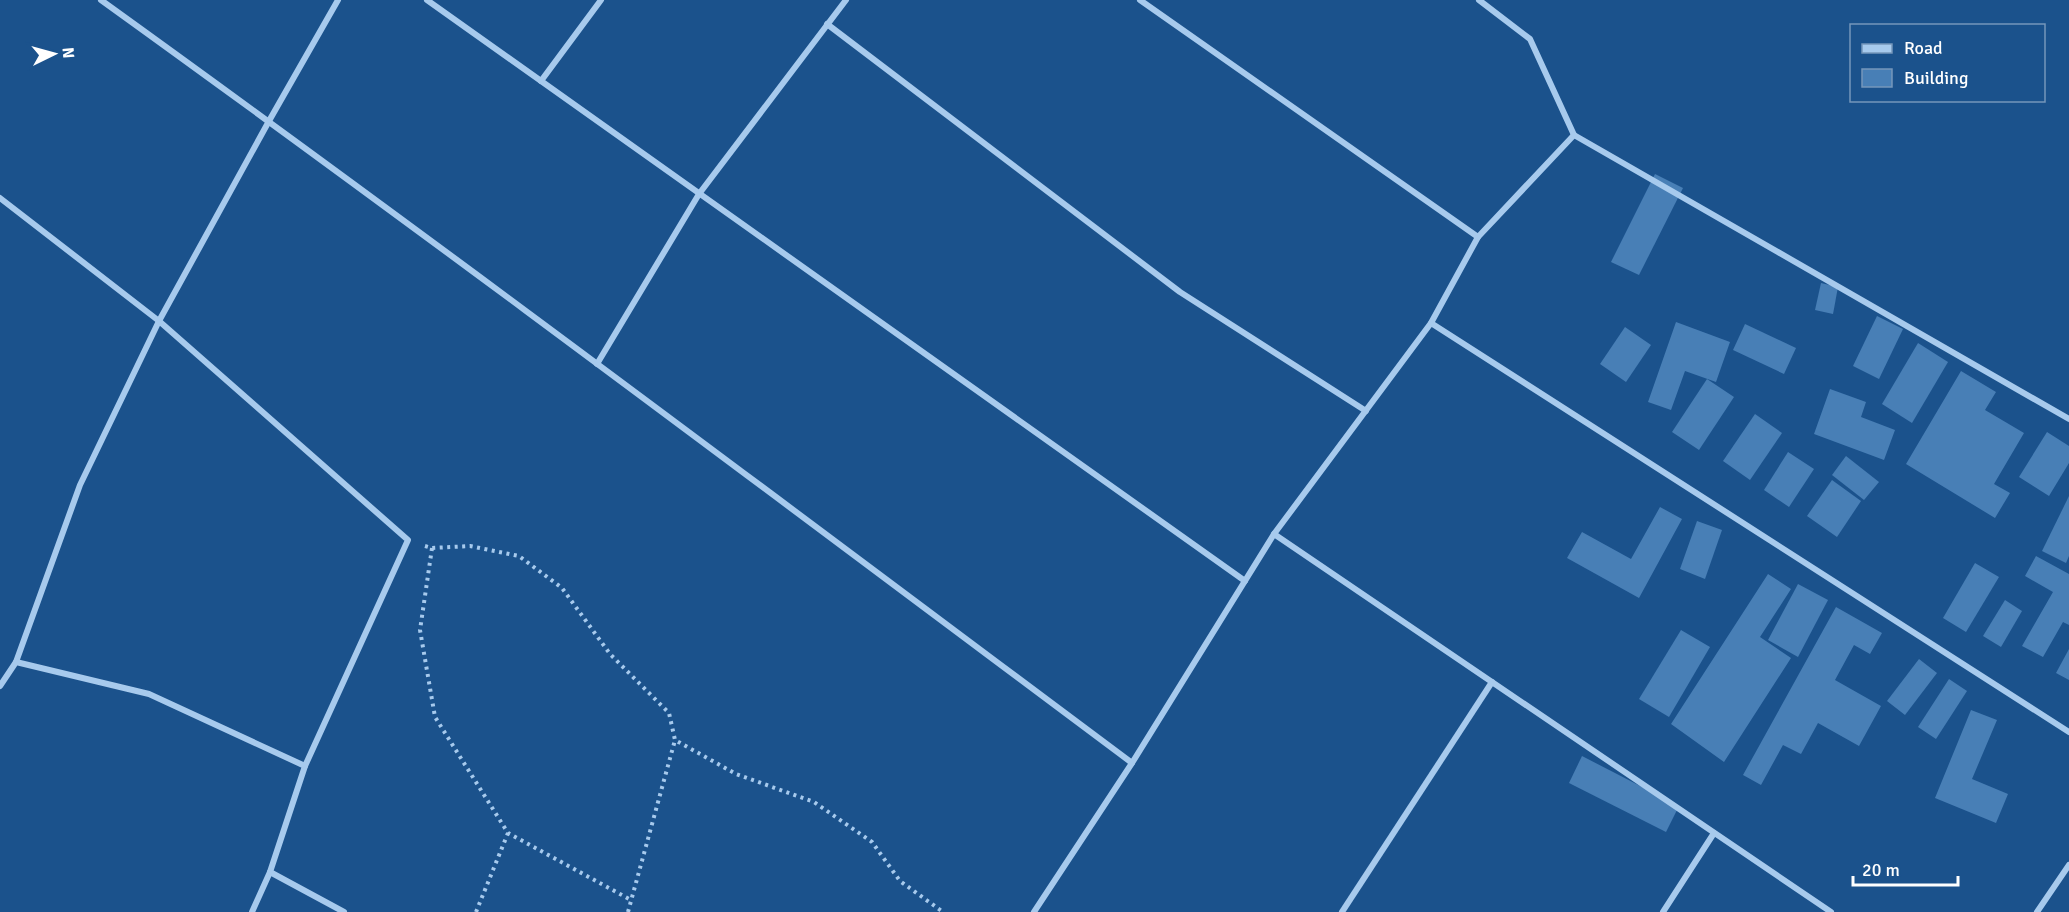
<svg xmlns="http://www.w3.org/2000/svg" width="2069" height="912" viewBox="0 0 2069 912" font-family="Signika,sans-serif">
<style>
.building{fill:#487fb6}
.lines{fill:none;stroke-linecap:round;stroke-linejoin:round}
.path{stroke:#a7caed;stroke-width:4;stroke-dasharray:3 4.5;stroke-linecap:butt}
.street{stroke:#a7caed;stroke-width:6}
</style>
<rect width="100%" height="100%" fill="#1b528c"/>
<g class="building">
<polygon points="1655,174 1683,188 1639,275 1611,262"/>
<polygon points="1821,283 1838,287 1833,314 1815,310"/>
<polygon points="1877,316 1903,329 1879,379 1853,366"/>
<polygon points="1676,322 1730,342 1716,382 1685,371 1671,410 1648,402"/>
<polygon points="1745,324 1796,348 1784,374 1733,350"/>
<polygon points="1625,327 1651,345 1626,382 1600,364"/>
<polygon points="1918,343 1948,362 1912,423 1882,404"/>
<polygon points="1961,371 1996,392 1985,410 2024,433 1994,484 2010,493 1995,518 1906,464"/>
<polygon points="1707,379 1734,397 1699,450 1672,432"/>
<polygon points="1830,389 1866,402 1861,417 1895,430 1884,460 1814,434"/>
<polygon points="1755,414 1782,433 1750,480 1723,461"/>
<polygon points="2047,432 2069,446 2069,463 2049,496 2019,477"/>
<polygon points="1788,452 1814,469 1789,507 1764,490"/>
<polygon points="1846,456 1879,482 1864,500 1832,475"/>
<polygon points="1832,480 1861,501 1837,537 1807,516"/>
<polygon points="2069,496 2069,556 2066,563 2042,551"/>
<polygon points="1660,507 1682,519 1639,598 1567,558 1582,532 1631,559"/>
<polygon points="1697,521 1722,530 1705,579 1680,569"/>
<polygon points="2036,556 2069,574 2069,625 2063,622 2043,657 2022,646 2053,592 2025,576"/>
<polygon points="1975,563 1999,577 1966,632 1943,618"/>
<polygon points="1768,574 1791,589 1760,637 1791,658 1724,762 1671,724"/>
<polygon points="1798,584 1828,600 1798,657 1768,640"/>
<polygon points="2005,600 2022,611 2001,647 1983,636"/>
<polygon points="1836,607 1882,633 1870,654 1854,645 1835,680 1881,706 1859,746 1818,723 1801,754 1783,745 1761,785 1743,775"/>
<polygon points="1681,630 1710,647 1669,717 1639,699"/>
<polygon points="2069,649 2069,680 2056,673"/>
<polygon points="1919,659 1937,673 1905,715 1887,701"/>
<polygon points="1949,679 1967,691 1936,739 1918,727"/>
<polygon points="1971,710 1997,720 1972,779 2008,794 1996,823 1935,798"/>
<polygon points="1582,756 1679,806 1666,832 1569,783"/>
</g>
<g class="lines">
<g class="path">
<polyline points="425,546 432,548 470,546 519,556 562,588 610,654 669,713 675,740 736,774 814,802 872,842 900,881 943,912"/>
<polyline points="432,548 420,630 435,717 508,833 631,900"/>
<polyline points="476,912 508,833"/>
<polyline points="628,912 675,740"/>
</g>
<g class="street">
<path d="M101 0C448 250 789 507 1132 763"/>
<polyline points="427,0 1245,581"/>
<polyline points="1140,0 1478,237"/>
<polyline points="1479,0 1530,39 1574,135 2069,419"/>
<polyline points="827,24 1180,292 1366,411"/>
<polyline points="541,81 601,0"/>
<polyline points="0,198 159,321 408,540 305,766"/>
<polyline points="1431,323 2069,732"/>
<polyline points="597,364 699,194 846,0"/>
<polyline points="1274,534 1831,912"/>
<polyline points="16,662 80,485 159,321 269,121 338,0"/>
<polyline points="0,686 16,662 149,694 305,766 270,872 344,912"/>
<polyline points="252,912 270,872"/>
<polyline points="1034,912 1132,763 1274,534 1431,323 1478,237 1574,135"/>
<polyline points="1342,912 1492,682"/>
<polyline points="1663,912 1714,833"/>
<polyline points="2037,912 2069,865"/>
</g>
</g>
<rect x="1850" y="24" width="195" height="78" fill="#1b528c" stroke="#7697ba" stroke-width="1.5"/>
<rect x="1862" y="44" width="30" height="9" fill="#a7caed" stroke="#7697ba" stroke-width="1.5"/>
<text x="1904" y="54" font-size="18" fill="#ffffff">Road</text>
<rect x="1862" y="69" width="30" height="18" fill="#487fb6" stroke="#7697ba" stroke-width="1.5"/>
<text x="1904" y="84" font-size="18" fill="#ffffff">Building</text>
<g transform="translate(54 54) rotate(85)" stroke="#1b528c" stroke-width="4.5" paint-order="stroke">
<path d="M0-4.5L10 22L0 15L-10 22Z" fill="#ffffff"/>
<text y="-9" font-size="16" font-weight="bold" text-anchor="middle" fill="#ffffff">N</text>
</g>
<path d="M1853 876v9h105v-9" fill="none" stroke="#ffffff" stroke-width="3"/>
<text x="1862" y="876" font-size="18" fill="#ffffff" stroke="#1b528c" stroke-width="4.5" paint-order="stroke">20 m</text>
</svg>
